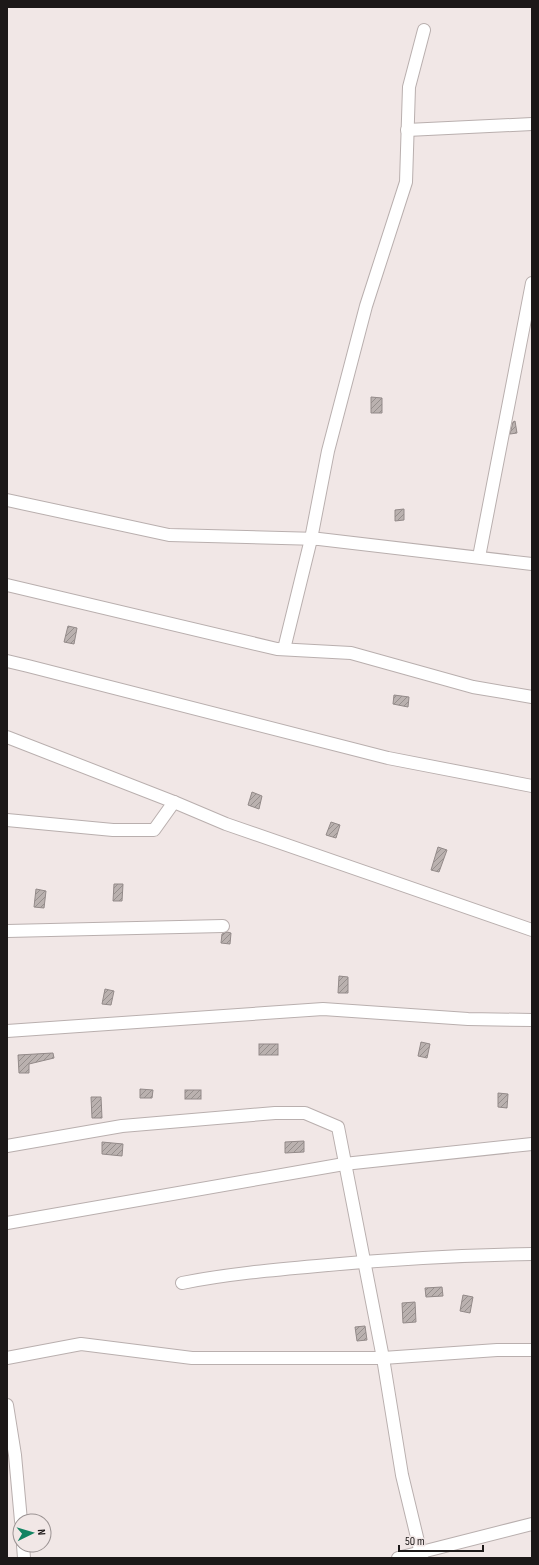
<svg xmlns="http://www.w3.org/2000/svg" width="539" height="1565" viewBox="0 0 539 1565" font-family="'Sofia Sans Condensed',sans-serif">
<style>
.building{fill:url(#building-hatch);stroke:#938a89}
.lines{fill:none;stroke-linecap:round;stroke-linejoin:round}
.minor-casing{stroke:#b9afae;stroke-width:14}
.minor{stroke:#fff;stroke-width:12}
</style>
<defs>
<pattern id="building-hatch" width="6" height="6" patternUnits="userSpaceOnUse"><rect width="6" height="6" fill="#bab1af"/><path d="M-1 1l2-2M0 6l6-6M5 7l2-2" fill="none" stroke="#968f8d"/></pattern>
</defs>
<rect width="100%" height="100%" fill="#f1e7e6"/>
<g class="building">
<polygon points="371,397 382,398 382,413 371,413"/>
<polygon points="515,421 517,433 510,434 513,422"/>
<polygon points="404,509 404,520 395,521 395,510"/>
<polygon points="68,626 77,628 74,644 64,642"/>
<polygon points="394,695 409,697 408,707 393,704"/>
<polygon points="252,792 262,796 259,809 248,805"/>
<polygon points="331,822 340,825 336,838 326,835"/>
<polygon points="438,847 447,850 439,872 431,870"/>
<polygon points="114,884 123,884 122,901 113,901"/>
<polygon points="36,889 46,891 44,908 34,907"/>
<polygon points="227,932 231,933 230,944 221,943 222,934"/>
<polygon points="339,976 348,977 348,993 338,993"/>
<polygon points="105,989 114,991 111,1005 102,1004"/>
<polygon points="421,1042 430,1044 427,1058 418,1056"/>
<rect x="259" y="1044" width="19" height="11"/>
<polygon points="53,1053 54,1058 29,1064 29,1073 19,1073 18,1055"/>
<polygon points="140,1089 153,1090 152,1098 140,1098"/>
<rect x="185" y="1090" width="16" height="9"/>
<polygon points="498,1093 508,1094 507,1108 498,1107"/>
<polygon points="91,1097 101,1097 102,1118 92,1118"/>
<polygon points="304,1141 304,1152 285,1153 285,1142"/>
<polygon points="102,1142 123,1144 122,1156 102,1154"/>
<polygon points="442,1287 443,1296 426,1297 425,1288"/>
<polygon points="463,1295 473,1297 470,1313 460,1311"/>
<polygon points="415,1302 416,1322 403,1323 402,1303"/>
<polygon points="365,1326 367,1340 357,1341 355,1327"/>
</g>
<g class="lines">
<g class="minor-casing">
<g id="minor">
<polyline points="407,130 532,124"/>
<polyline points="7,500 169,535 319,539 532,564"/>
<polyline points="479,557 532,283"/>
<polyline points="7,585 277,649 351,653 473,687 532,697"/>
<polyline points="284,649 311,539 328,451 366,306 406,182 409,87 424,30"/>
<polyline points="7,661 28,666 388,758 532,786"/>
<polyline points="7,737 174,802 226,824 532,930"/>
<polyline points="7,820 113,830 154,830 174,802"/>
<polyline points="7,931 223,926"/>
<polyline points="7,1031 323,1009 468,1019 532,1020"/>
<polyline points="7,1146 122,1126 275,1113 305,1113 338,1127 383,1358 402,1475 422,1558"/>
<polyline points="7,1223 344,1164 532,1144"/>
<path d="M182 1283C227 1274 272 1270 317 1266 389 1259 460 1255 532 1254"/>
<polyline points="7,1358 81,1344 192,1358 383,1358 497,1350 532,1350"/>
<polyline points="7,1405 15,1455 21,1521"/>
<polyline points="23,1545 24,1558"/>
<polyline points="398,1558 532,1524"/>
</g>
</g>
<use href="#minor" class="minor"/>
</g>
<rect width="539" height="1565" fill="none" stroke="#1c1818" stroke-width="16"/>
<g transform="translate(32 1533) rotate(85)"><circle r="19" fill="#f1e7e6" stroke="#9c9494"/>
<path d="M0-3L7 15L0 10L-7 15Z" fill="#138463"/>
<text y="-6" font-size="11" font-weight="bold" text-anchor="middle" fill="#1c1818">N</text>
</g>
<path d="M399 1545v6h84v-6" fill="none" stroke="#1c1818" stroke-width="2"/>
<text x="405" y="1545" font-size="12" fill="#1c1818" stroke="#f1e7e6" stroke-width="3" paint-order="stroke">50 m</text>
</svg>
